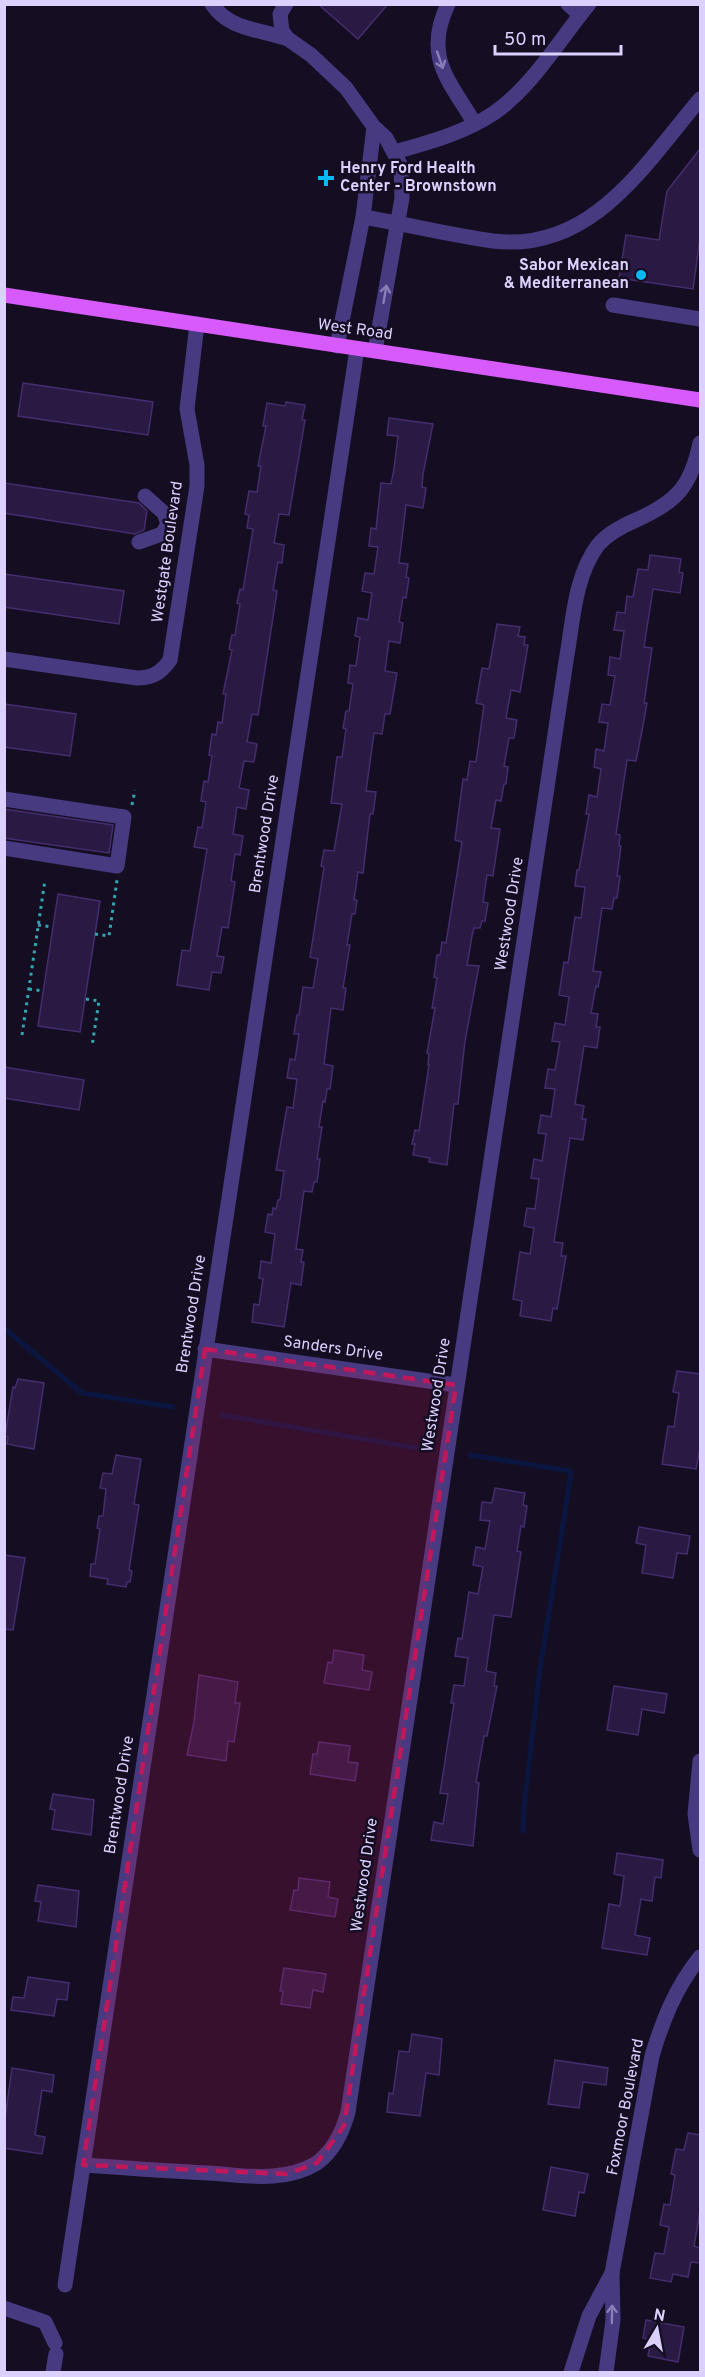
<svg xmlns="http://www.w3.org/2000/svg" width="705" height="2377" viewBox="0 0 705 2377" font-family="Overpass,sans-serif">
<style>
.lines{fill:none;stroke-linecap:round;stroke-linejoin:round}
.stream{stroke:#0a163f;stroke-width:5}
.building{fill:#291a43;stroke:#442d6e;stroke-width:1.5}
.path{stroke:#31a6b1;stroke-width:3;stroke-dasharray:3 4.5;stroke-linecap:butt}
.minor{stroke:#473a80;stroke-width:15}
.major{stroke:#d75afc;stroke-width:15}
.oneway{stroke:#8a7eb9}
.marked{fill:#c2185b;fill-opacity:0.2;stroke:#c2185b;stroke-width:4.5;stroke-dasharray:12 8;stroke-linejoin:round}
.poi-dot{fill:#05b9f5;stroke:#150e22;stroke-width:2}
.labels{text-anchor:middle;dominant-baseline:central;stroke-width:5;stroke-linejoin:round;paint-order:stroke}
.poi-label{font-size:16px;font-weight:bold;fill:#dcd0fe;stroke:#150e22;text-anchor:start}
.street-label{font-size:16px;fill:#dcd0fe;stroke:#150e22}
</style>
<rect width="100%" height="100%" fill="#150e22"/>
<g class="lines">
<g class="stream">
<polyline points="4,1328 82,1393 173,1407"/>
<polyline points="222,1415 423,1449"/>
<polyline points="470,1455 570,1471 571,1474 540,1669 524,1807 523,1831"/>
</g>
</g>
<g class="building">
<polygon points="318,4 388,4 358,39"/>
<polygon points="700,149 700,238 693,289 619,278 626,235 659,240 667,191"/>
<polygon points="23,383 153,402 148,435 18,416"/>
<polygon points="286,402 305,405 302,420 305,420 289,515 279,514 274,543 284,545 282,563 278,562 273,590 277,591 258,715 252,714 247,742 257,744 254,762 244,761 239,788 249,790 246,809 237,807 233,834 243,836 240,855 235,854 231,881 235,882 228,928 222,927 217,956 224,957 221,973 212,972 209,990 177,985 182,950 190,951 207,849 194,847 198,827 202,828 206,802 201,801 204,781 208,782 212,756 209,755 212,734 216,735 218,722 222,723 226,694 223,694 232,650 229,649 232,635 235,635 240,604 237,603 240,589 243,590 253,529 247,528 249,515 245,514 249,491 257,492 261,466 258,466 266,426 263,426 267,403 285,406"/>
<polygon points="389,418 433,424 423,474 422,487 426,488 423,508 406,505 399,563 408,564 406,577 409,578 406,598 403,597 399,622 403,623 400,643 389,641 385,671 397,673 390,714 385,714 382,734 374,733 366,791 376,792 373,814 370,814 363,873 358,872 354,900 357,900 355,914 352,914 347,945 350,945 343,988 346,988 343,1010 331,1008 324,1064 333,1066 330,1089 327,1089 325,1102 323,1101 319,1127 322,1127 317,1159 320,1159 317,1182 314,1182 312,1192 304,1191 296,1249 303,1250 301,1262 304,1262 301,1285 291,1283 284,1327 252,1322 254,1304 259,1305 263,1279 259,1278 261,1261 271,1263 275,1234 265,1232 268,1214 272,1215 273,1208 276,1209 278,1200 280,1200 284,1171 276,1170 279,1153 287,1107 293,1108 297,1079 287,1078 290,1059 295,1060 299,1034 294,1034 297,1015 299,1015 303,987 313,988 318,959 310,957 324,867 321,866 324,850 334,851 342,804 331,803 337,757 342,757 346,729 343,728 346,711 349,711 353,684 348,683 350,665 356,666 360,637 355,636 358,618 368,620 372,593 362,591 365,573 374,574 378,547 369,546 371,528 376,529 381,483 391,484 394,469 398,436 387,435"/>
<polygon points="4,483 139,503 147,511 144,530 135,534 4,513"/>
<polygon points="650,555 681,559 679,572 683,573 680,593 653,589 644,647 652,648 644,703 647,703 644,720 636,761 627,760 616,834 620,835 619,846 621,846 617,876 620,876 617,898 614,898 612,909 602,908 593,971 601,972 598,987 596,986 591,1013 598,1014 596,1027 600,1027 597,1048 584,1046 575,1104 584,1106 582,1119 586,1119 583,1140 570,1138 554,1242 563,1243 561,1256 566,1256 557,1309 553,1308 551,1321 520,1316 522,1301 513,1299 520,1252 530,1254 534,1228 524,1226 527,1208 535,1209 539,1179 531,1178 534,1159 542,1161 546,1134 538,1133 541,1115 551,1117 555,1089 545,1088 548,1069 555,1070 560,1042 552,1041 555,1023 565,1025 569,997 559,995 564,962 568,963 575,917 581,918 585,887 575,886 577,870 579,870 589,814 586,814 589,795 597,797 601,769 594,767 596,749 604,751 608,723 599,722 602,704 610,705 615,676 608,675 610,657 620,659 624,631 614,630 617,612 625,613 627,596 633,597 638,569 648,570"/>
<polygon points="4,574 124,591 119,624 4,607"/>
<polygon points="497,624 520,627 518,636 525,637 524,645 528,645 520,692 511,690 506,718 517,720 514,738 509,738 504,766 508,767 506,784 504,784 501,801 496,800 491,828 500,829 493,876 487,875 483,902 488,903 485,921 482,921 480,928 474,928 472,936 467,965 479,966 465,1041 458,1104 454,1104 447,1165 429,1162 430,1158 413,1155 415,1144 412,1144 415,1130 419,1131 429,1065 428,1065 429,1054 427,1053 435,1008 432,1008 437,978 434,977 437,955 440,955 442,942 446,943 462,842 455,840 463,779 467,780 470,761 476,762 484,705 476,703 482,668 489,669"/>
<polygon points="4,704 76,714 70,756 4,747"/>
<polygon points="4,809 113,825 109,853 4,838"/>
<polygon points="58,894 100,901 80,1032 38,1026"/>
<polygon points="4,1067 84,1080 79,1110 4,1098"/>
<polygon points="677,1371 700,1374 700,1449 696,1469 662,1464 668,1426 674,1427 679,1393 673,1392"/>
<polygon points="18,1379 44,1383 34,1449 7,1444 8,1437 5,1436 13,1387 15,1388"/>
<polygon points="116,1455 141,1459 134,1504 139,1505 129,1570 132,1571 130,1582 127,1582 126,1587 107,1584 108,1579 90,1576 91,1564 95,1564 100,1529 97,1528 99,1516 103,1516 106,1489 100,1488 103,1473 112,1474"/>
<polygon points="495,1488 525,1493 523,1505 527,1506 524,1527 521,1526 517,1551 521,1552 511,1617 494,1615 486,1671 496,1673 494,1686 497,1686 487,1736 484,1736 476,1782 479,1783 473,1846 431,1840 434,1822 443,1824 448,1794 440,1793 454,1703 451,1703 454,1685 464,1686 468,1658 455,1656 458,1638 462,1639 469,1592 478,1594 483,1567 473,1565 476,1547 485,1549 490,1521 480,1520 482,1502 492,1503"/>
<polygon points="639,1527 690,1536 687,1554 677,1553 673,1578 642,1573 646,1545 636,1543"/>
<polygon points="4,1555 25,1558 13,1630 4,1629"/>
<polygon points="334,1650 364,1655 362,1670 372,1672 369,1690 324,1683 328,1662 332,1663"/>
<polygon points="199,1675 238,1682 235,1703 240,1703 238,1717 234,1742 228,1741 226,1761 187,1755 194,1722"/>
<polygon points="614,1686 667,1694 664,1713 642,1709 638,1735 607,1730"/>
<polygon points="319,1742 350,1746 348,1762 358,1763 355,1781 310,1774 313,1754 317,1754"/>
<polygon points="53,1794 94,1800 91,1835 52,1829 55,1810 50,1809"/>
<polygon points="617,1853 663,1860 661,1878 655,1877 652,1901 641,1899 635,1935 650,1938 647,1955 602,1948 609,1904 620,1906 624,1876 614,1874"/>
<polygon points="299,1878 330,1882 328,1897 338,1899 335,1917 290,1910 294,1890 298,1890"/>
<polygon points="38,1885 79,1891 76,1927 38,1921 41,1902 35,1901"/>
<polygon points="284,1968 326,1974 323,1992 313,1990 310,2008 281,2004 283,1991 280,1991"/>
<polygon points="28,1977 69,1983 67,2000 57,1999 54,2016 11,2010 13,1997 24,1998"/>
<polygon points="412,2034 442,2039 439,2075 426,2073 420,2116 387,2112 389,2093 393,2094 399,2051 409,2052"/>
<polygon points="555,2060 608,2068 606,2085 583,2082 579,2108 548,2104"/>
<polygon points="12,2068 54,2075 52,2092 42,2090 35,2135 45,2137 42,2154 4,2148 4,2126"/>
<polygon points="688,2133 700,2135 700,2211 694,2246 700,2248 700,2263 691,2262 688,2277 673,2274 671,2282 650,2278 655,2253 664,2254 669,2227 660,2225 664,2204 670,2205 675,2175 671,2174 676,2149 684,2150"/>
<polygon points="551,2167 588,2174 584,2193 579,2192 575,2216 543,2210"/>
<polygon points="646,2320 684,2327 678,2362 648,2356 651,2340 643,2338"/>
</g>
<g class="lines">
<g class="path">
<polyline points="132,805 135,790"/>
<polyline points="38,925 52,927"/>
<polyline points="95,934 109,936 117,880"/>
<polyline points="29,989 43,991"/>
<polyline points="86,999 99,1001 92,1046"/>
<polyline points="22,1035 45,880"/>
</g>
<g class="minor">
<path d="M212 4C230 31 261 29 288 39"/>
<polyline points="286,4 280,14 282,31 288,39 311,55 346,88 374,127 386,138 401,166 402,198 375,351"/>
<path d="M448 4C423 57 449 80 475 124"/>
<polyline points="568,4 580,15"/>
<path d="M395 152C430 142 464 133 494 113 532 87 560 39 589 4"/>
<path d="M363 217C406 224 449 235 493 241 592 253 645 164 700 99"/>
<polyline points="613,305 700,319"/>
<polyline points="337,346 363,217 374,127"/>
<polyline points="139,542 162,534 168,524 164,513 145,496"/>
<path d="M4 659 137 678C152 678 161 673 170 660L197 486V465L187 409 197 324"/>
<polyline points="4,799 124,817 117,866 4,848"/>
<polyline points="205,1349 456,1385"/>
<polyline points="700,1761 695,1814 700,1850"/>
<path d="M83 2165C125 2168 166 2171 208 2173 229 2174 252 2178 273 2176 288 2175 304 2171 317 2163 333 2151 343 2131 348 2112L566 661C573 623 574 577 598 545 608 533 622 526 636 520 677 502 691 486 700 443"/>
<path d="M612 2273 652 2056C663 2019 676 1987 700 1957"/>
<polyline points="65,2285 357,349"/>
<polyline points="4,2308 45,2322 55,2343"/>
<polyline points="53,2372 56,2354"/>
<polyline points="571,2372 589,2316 612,2273 613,2320 606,2372"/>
</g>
<polyline class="major" points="4,295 700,400"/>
</g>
<defs><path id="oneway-shaft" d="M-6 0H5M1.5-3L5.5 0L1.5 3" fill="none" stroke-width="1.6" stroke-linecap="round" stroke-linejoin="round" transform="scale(1.5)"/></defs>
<g class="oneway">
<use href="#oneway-shaft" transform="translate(440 60) rotate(71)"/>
<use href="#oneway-shaft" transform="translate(385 294) rotate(-80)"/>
<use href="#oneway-shaft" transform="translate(612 2314) rotate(-89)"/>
</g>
<path class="marked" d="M205 1349 456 1385 344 2126 317 2163 287 2174 83 2165Z"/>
<g class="poi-dot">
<path d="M323 169h6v6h6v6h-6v6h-6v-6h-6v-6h6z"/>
<circle cx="641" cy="275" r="6"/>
</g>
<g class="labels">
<g class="poi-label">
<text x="340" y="169">Henry Ford Health<tspan x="340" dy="18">Center - Brownstown</tspan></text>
<text x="629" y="266" text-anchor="end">Sabor Mexican<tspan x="629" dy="18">&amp; Mediterranean</tspan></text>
</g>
<g class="street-label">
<text transform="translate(355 330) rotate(8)">West Road</text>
<text transform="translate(168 552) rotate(-82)">Westgate Boulevard</text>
<text transform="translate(265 834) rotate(-81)">Brentwood Drive</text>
<text transform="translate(510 914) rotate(-81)">Westwood Drive</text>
<text transform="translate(192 1314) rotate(-81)">Brentwood Drive</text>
<text transform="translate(333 1349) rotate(8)">Sanders Drive</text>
<text transform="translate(437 1395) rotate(-81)">Westwood Drive</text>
<text transform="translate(120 1795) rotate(-81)">Brentwood Drive</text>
<text transform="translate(365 1875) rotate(-82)">Westwood Drive</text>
<text transform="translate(626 2107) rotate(-79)">Foxmoor Boulevard</text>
</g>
</g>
<rect width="705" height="2377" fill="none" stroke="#dcd0fe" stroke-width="12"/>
<g transform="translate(657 2329) rotate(10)" stroke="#150e22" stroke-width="4.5" paint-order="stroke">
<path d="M0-4.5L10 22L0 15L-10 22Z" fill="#dcd0fe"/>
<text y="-9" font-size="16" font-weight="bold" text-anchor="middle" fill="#dcd0fe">N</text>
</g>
<path d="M495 45v9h126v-9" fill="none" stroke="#dcd0fe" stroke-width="3"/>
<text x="504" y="45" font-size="18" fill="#dcd0fe" stroke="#150e22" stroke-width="4.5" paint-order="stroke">50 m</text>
</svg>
